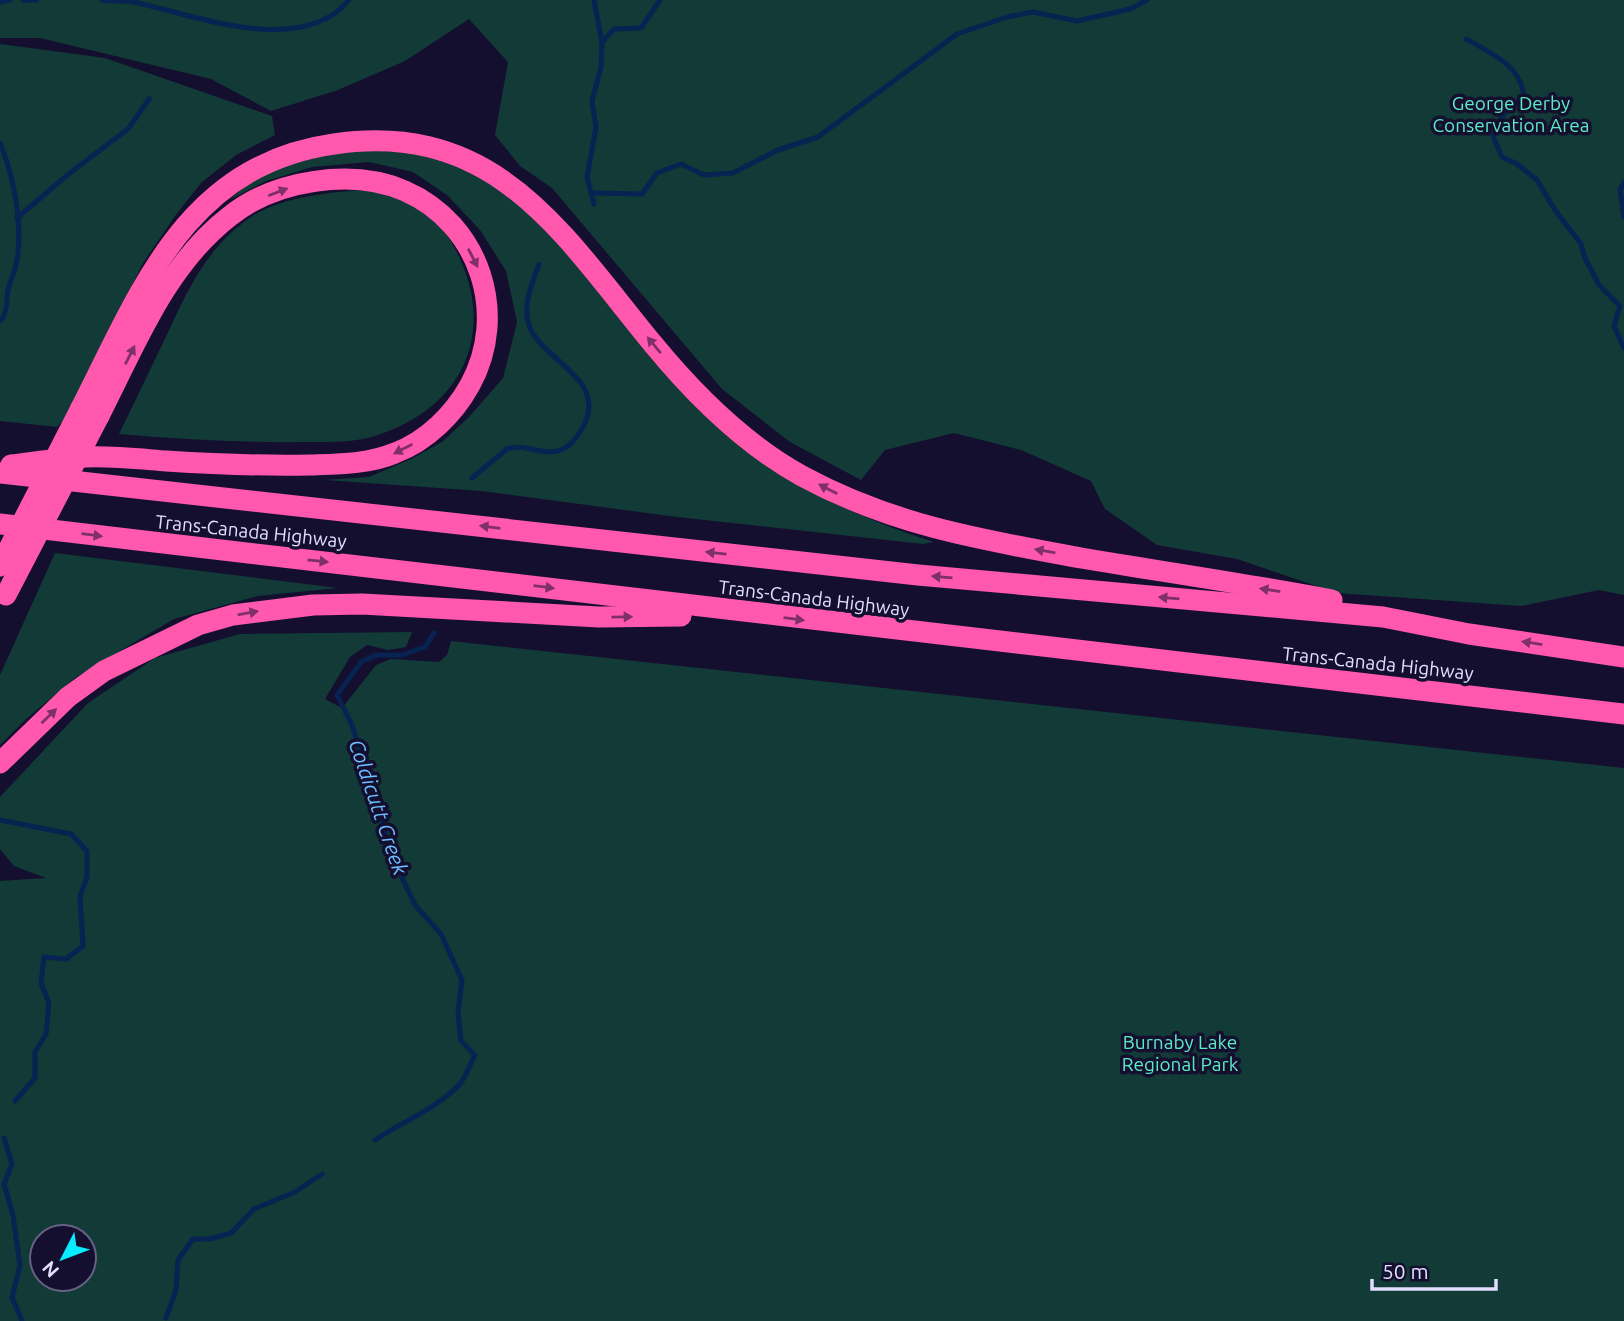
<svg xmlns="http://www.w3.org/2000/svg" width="1624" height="1321" viewBox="0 0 1624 1321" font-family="Ubuntu,sans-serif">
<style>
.green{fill:#123a37;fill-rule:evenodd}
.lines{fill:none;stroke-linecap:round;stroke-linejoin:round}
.stream{stroke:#062352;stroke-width:5}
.highway{stroke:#ff58ac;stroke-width:21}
.highway-bridge{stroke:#ff58ac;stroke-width:21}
.oneway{fill:#7e3067}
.labels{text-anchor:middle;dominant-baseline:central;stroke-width:7;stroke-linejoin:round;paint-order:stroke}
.park-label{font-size:19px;fill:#5cecc5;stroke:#140f2f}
.street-label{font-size:19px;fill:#e0ddff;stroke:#140f2f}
.water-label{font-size:21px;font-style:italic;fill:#6bbeff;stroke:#140f2f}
</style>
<rect width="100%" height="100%" fill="#140f2f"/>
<g class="green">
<polygon points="0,0 1624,0 1624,595 1599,590 1521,606 1337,593 1237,559 1157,545 1105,509 1091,481 1021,450 954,433 885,450 861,480 790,442 722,389 552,188 520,166 495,135 508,62 469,19 405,61 338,90 271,111 211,79 40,38 0,38"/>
<polygon points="0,44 105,58 272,116 275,135 236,155 201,183 175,216 143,263 69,415 57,427 0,421"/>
<path d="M389 149 437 154 515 197 794 483C840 507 885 527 934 542L923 544 677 517 482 491 325 480 369 477 411 459 442 442 469 417 503 378 517 322 506 271 480 230 447 195 413 172 369 162 312 167 266 181 229 200 265 169 333 150Z"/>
<path d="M370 190C384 194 402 197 415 204 437 217 451 238 461 261 495 340 458 409 378 435 355 443 329 442 305 442 242 443 181 439 119 434 134 404 148 373 163 343 186 294 204 249 251 217 280 197 335 191 370 190Z"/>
<polygon points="55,553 338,588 258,596 174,619 76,677 25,720 0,745 0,675"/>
<path d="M412 632 406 647 388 650 367 645 350 657 325 699 342 708 376 665 391 659 439 662 447 655 451 641 1624 768V1321H0V881L46 878 14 866 0 849V797L88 703 155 658 240 634ZM42 1237H84V1279H42Z"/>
</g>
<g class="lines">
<g class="stream">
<polyline points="23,0 36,0"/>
<path d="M102 0C113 2 124 0 134 2 194 15 302 58 349 0"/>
<polyline points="594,0 602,42"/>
<polyline points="0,2 10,0"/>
<path d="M1466 39C1490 52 1523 67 1524 98 1506 107 1500 118 1493 136L1502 157 1517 164 1537 180 1555 210 1581 244 1585 258 1599 285 1620 306 1614 326 1624 348"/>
<path d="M0 143C14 176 24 229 16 265 14 273 10 281 8 290 6 300 8 314 0 321"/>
<polyline points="1624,182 1620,190 1624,217"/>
<polyline points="593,193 642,194 657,173 681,164 704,175 733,173 778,150 818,137 957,34 1007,17 1033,12 1077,21 1130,9 1147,0"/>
<polyline points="594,204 587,177 596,128 592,101 601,67 602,42 614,29 641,28 660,0"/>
<polyline points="17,218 71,172 128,129 149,99"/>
<path d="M472 478 507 449C524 442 548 459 565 448 573 443 581 432 585 423 606 376 537 359 528 322 523 303 533 281 539 264"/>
<polyline points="0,820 71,834 87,851 87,877 80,896 83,946 66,959 44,957 41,983 49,1003 46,1034 35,1052 35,1078 15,1101"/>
<polyline points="4,1138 12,1164 4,1184 13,1215 20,1266 12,1297 22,1321"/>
<path d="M375 1140C402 1122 436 1109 459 1085 466 1077 470 1064 475 1055L461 1041 458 1013 462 980 441 934 415 905 394 861 352 725 337 695 361 662 376 655H402L425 647 434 633"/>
<polyline points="166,1318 176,1290 178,1260 193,1239 210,1239 231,1233 254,1209 295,1192 322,1174"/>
</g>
<g class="highway">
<path d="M81 408C141 290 186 165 334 144 497 120 563 235 653 344 694 394 744 444 802 476 892 525 982 540 1081 558 1164 572 1248 584 1332 600"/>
<path d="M11 465C36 462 61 458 86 457 112 456 140 459 166 461 214 464 262 466 310 465 339 464 369 464 395 453 427 441 454 414 470 385 509 314 480 224 405 191 352 168 275 180 230 216 165 266 135 346 99 416"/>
<polyline points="0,473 918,575 1383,617 1469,634 1624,657"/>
<path d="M0 524C541 589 1083 649 1624 714"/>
<polyline points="0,763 68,697 104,671 198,625 233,615 313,605 362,604 599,617 681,616"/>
</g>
<g class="highway-bridge">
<polyline points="0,566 81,408"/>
<polyline points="6,595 99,416"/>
</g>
</g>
<defs><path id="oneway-solid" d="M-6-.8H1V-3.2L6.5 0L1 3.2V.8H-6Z" transform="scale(1.75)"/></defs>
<g class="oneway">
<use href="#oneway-solid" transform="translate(278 192) rotate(-21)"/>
<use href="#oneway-solid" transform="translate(473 258) rotate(63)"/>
<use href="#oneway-solid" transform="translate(654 345) rotate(-130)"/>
<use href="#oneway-solid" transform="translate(130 355) rotate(-63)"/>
<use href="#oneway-solid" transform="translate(403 449) rotate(153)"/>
<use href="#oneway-solid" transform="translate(828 489) rotate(-153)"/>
<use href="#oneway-solid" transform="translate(490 527) rotate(-173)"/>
<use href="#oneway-solid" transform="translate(92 535) rotate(7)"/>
<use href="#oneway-solid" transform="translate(1045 551) rotate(-170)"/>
<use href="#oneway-solid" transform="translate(716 553) rotate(-174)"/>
<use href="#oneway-solid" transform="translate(318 561) rotate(6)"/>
<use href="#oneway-solid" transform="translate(942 577) rotate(-175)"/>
<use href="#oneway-solid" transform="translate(544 587) rotate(7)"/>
<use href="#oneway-solid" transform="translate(1270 590) rotate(-171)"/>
<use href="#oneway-solid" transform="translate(1169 598) rotate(-175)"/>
<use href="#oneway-solid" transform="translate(248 613) rotate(-10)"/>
<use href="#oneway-solid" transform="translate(622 617) rotate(-1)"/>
<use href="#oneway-solid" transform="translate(794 619) rotate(7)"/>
<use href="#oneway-solid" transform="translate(1532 643) rotate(-171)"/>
<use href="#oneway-solid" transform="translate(49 716) rotate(-44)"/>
</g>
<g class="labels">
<g class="park-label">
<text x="1511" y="103">George Derby<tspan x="1511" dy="22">Conservation Area</tspan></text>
<text x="1180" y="1042">Burnaby Lake<tspan x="1180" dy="22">Regional Park</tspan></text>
</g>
<g class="street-label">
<text transform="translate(251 531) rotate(6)">Trans-Canada Highway</text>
<text transform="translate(814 598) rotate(7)">Trans-Canada Highway</text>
<text transform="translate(1378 663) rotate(6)">Trans-Canada Highway</text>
</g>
<g class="water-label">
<text transform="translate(379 807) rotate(71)">Coldicutt Creek</text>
</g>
</g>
<g transform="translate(63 1258) rotate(228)"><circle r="33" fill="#140f2f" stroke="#666182" stroke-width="2"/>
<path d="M0-5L12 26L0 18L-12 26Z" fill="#09ecff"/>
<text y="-10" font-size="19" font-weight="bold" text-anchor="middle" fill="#e0ddff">N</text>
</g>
<path d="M1372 1279v10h124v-10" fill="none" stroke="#e0ddff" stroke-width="3.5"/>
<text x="1382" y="1279" font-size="21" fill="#e0ddff" stroke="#140f2f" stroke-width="5" paint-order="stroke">50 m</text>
</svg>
